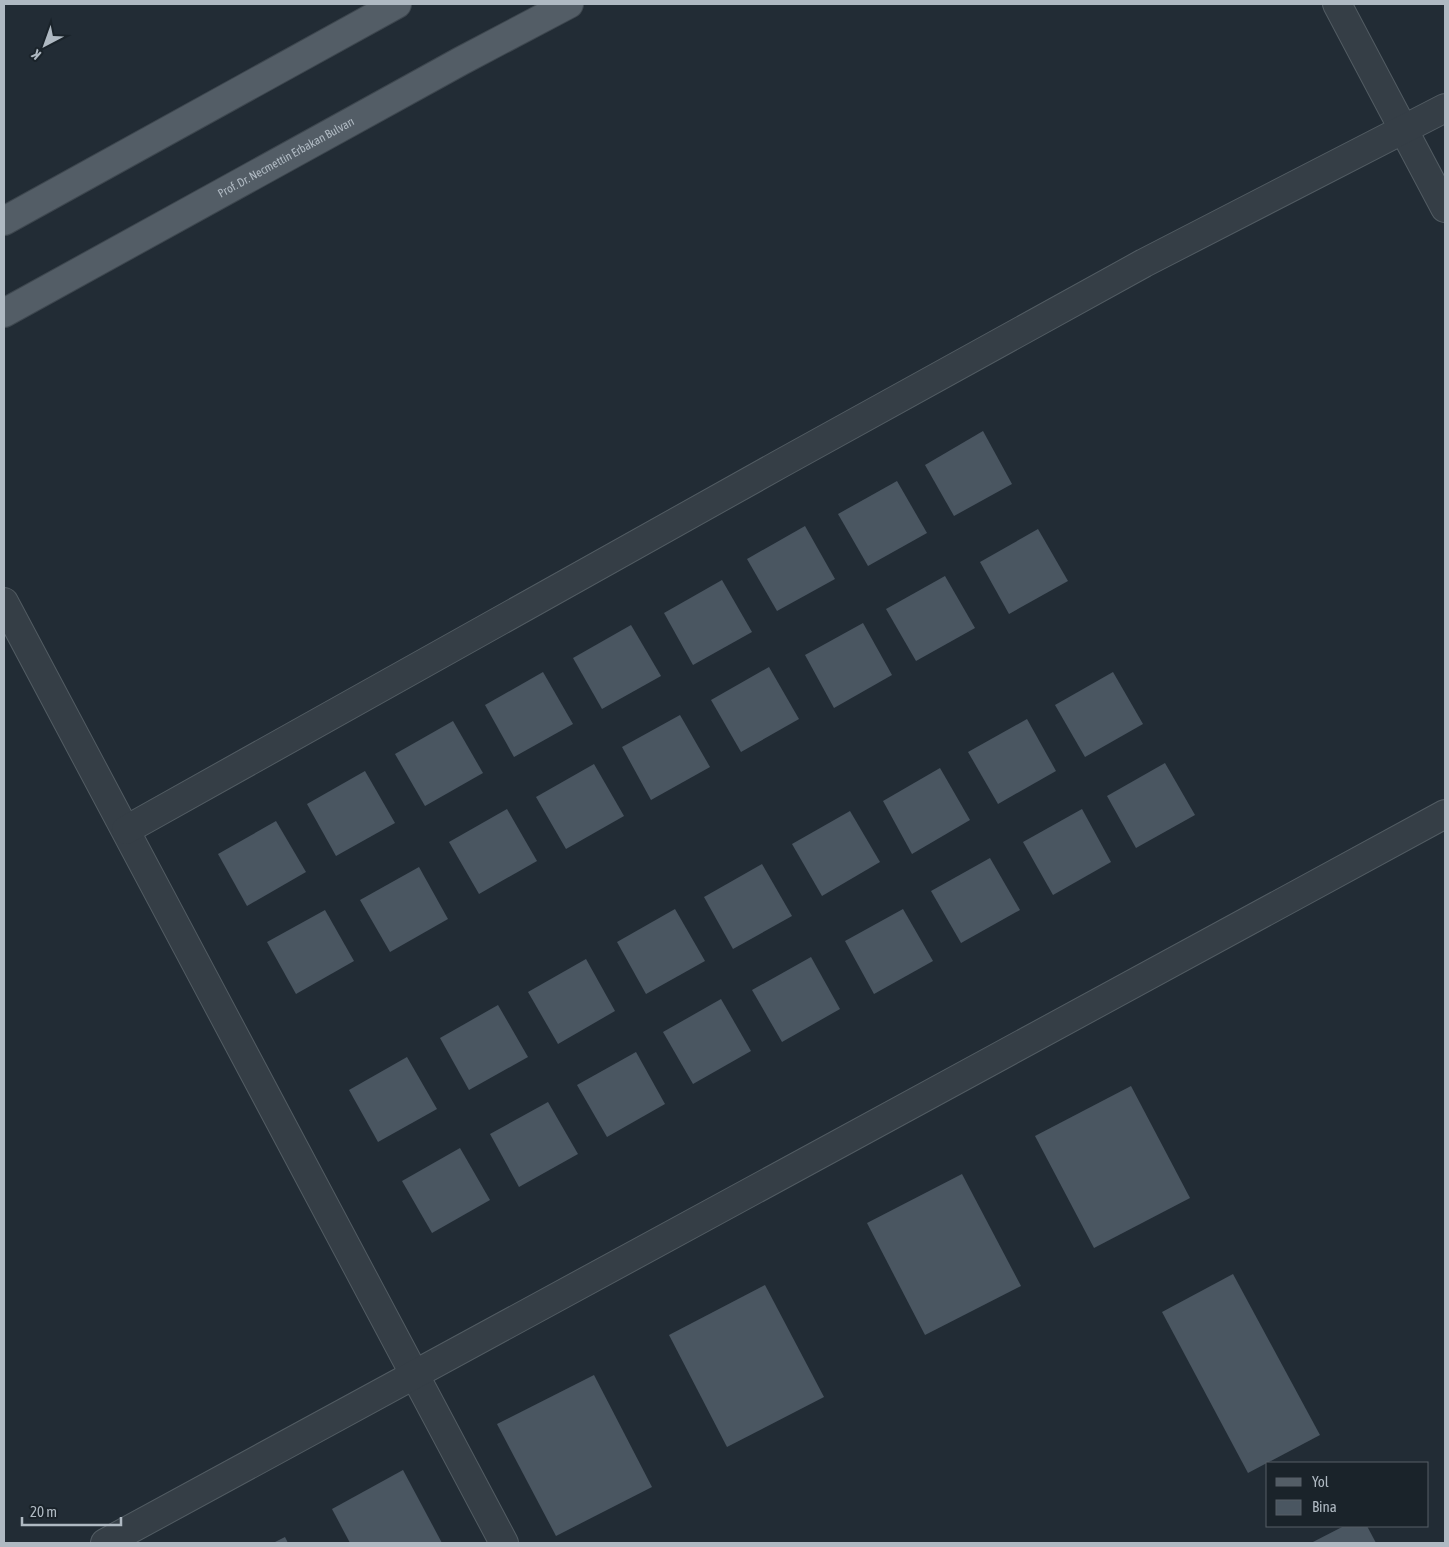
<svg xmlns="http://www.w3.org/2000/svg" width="1449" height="1547" viewBox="0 0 1449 1547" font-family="'Asap Condensed',sans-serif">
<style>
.building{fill:#4a5661}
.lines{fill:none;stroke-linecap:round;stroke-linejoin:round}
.street-casing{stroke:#525c63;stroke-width:30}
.primary-casing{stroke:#3e474f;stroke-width:30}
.street{stroke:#353e46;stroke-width:28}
.primary{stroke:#535d66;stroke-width:28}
.labels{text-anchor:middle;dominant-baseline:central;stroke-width:4;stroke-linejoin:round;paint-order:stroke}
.street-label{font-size:12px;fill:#afb9c2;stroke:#1a232a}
</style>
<rect width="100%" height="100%" fill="#222c35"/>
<g class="building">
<polygon points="983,431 1012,484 954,516 925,465"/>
<polygon points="897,481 927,533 868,566 838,514"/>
<polygon points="805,526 835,579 777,611 747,559"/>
<polygon points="1038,529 1068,581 1009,614 980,562"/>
<polygon points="945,576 975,628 916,661 886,609"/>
<polygon points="722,580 752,632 693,665 664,613"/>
<polygon points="863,623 892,675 834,708 805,655"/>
<polygon points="631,625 661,676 602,709 573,658"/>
<polygon points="769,667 799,719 741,752 711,700"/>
<polygon points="543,672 573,724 514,757 485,705"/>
<polygon points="1113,672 1143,724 1085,757 1055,705"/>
<polygon points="680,715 710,767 651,800 622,747"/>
<polygon points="1027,719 1056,771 998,804 968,752"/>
<polygon points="453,721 483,773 425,806 395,754"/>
<polygon points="1165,763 1195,815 1136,848 1107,796"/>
<polygon points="594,764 624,816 566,849 536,797"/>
<polygon points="940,768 970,820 912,854 883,801"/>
<polygon points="365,771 395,823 336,856 307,804"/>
<polygon points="507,809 537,861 479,894 449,842"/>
<polygon points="1082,809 1111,862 1053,895 1023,842"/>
<polygon points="850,811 880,862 822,896 792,844"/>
<polygon points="276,821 306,872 247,906 218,854"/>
<polygon points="990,858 1020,910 961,943 931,891"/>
<polygon points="762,864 792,916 733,949 704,897"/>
<polygon points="419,867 448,919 390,952 360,900"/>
<polygon points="675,909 705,961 646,994 617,942"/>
<polygon points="903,909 933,961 874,994 845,941"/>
<polygon points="325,910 354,961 296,994 267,942"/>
<polygon points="811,957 840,1009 782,1042 752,990"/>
<polygon points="586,959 615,1011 558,1044 528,992"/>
<polygon points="721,999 751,1051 693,1084 663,1032"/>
<polygon points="498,1005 528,1057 469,1090 440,1038"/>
<polygon points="636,1052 665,1104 607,1137 577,1085"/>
<polygon points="407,1057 437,1109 378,1142 349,1090"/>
<polygon points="1131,1086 1190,1198 1094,1248 1035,1136"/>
<polygon points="548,1102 578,1154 519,1187 490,1134"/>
<polygon points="460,1148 490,1200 432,1233 402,1181"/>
<polygon points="962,1174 1021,1286 925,1335 867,1223"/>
<polygon points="1233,1274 1320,1435 1248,1473 1162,1312"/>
<polygon points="765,1285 824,1397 727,1447 669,1335"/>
<polygon points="594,1375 652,1487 556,1536 497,1424"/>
<polygon points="403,1470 442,1543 350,1543 332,1509"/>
<polygon points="1344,1526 1367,1526 1376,1543 1311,1543"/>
<polygon points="285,1537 288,1543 273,1543"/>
</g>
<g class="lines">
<g class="street-casing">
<g id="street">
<polyline points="1337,4 1445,208"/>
<polyline points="4,602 504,1543"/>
<polyline points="126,830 780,464 1144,263 1445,108"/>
<polyline points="105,1543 1445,814"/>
</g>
</g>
<g class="primary-casing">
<g id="primary">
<polyline points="4,221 397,4"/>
<path id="s1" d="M4 313 461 61 569 4"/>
</g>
</g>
<use href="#street" class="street"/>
<use href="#primary" class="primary"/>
</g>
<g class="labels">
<g class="street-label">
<text stroke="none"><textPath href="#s1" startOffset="322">Prof. Dr. Necmettin Erbakan Bulvarı</textPath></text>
</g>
</g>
<rect width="1449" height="1547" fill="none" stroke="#afb9c2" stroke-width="10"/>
<rect x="1266" y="1462" width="162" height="65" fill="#1a232a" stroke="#565f67"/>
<rect x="1276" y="1478" width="25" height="8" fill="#535d66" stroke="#565f67"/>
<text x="1312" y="1487" font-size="15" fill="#afb9c2">Yol</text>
<rect x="1276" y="1500" width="25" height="15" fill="#4a5661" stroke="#565f67"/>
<text x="1312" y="1512" font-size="15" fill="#afb9c2">Bina</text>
<g transform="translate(45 45) rotate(221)" stroke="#1a232a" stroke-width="4" paint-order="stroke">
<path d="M0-4L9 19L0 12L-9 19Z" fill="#afb9c2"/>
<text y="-8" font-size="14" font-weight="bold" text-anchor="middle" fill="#afb9c2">K</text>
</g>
<path d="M22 1517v8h99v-8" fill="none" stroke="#afb9c2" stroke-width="2.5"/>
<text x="30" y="1517" font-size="15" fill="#afb9c2" stroke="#1a232a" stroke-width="4" paint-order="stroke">20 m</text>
</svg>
